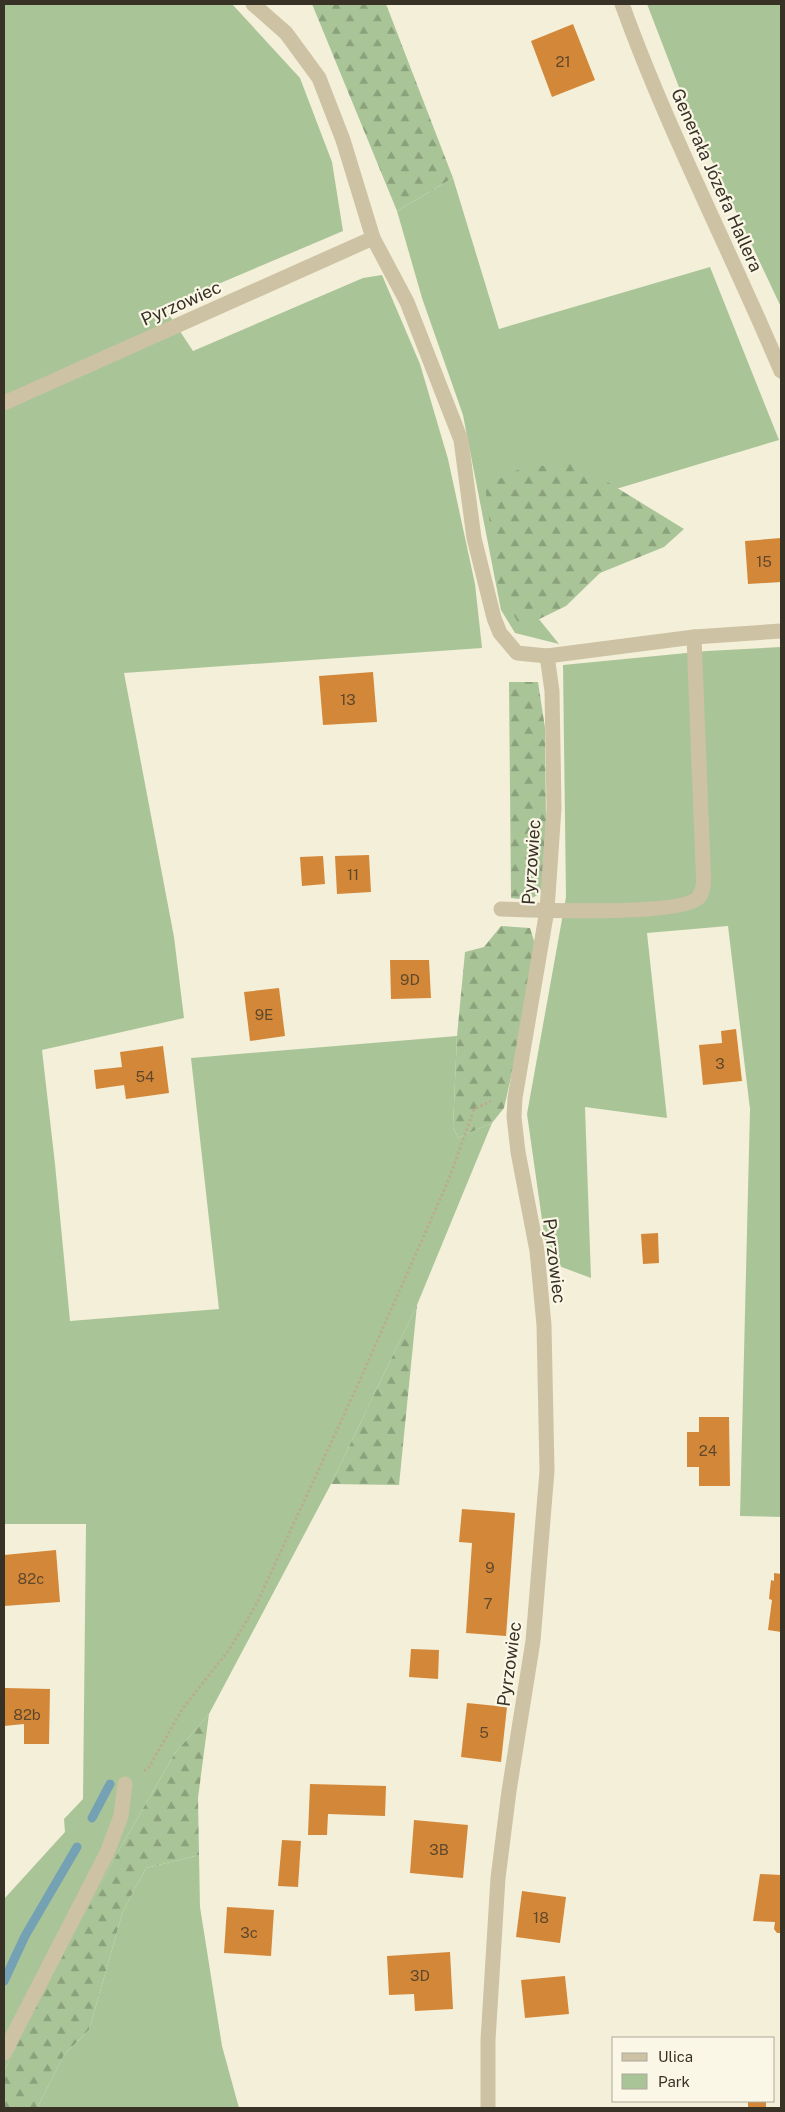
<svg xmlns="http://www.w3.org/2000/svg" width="785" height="2112" viewBox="0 0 785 2112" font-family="'Public Sans',sans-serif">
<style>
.green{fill:#a9c598}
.forest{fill:url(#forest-firs)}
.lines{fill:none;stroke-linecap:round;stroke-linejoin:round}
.stream{stroke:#75a1b4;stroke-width:9}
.building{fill:#d38839}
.path{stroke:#baad8e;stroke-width:3;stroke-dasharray:2.5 2.5;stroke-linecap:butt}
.minor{stroke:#cec2a4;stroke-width:15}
.labels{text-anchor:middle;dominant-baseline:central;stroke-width:4.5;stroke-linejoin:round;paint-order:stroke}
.number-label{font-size:15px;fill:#5f472b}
.street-label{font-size:18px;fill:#383126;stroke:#fbf7e6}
</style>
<defs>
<pattern id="forest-firs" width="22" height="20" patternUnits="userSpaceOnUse" patternTransform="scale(1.25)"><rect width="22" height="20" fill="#a9c598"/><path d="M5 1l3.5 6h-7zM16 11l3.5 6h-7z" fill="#8ba17c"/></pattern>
</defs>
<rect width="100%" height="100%" fill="#f4efd9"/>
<g class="green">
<polygon points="4,4 232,4 300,78 332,162 343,231 164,307 193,351 363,278 382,275 420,364 448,459 475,584 482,648 124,673 174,937 184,1018 42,1050 55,1164 70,1321 219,1309 191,1058 457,1036 453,1127 458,1138 492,1123 417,1305 331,1484 209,1714 175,1753 118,1852 4,2071 4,1899 65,1832 64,1819 83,1799 86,1524 4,1524"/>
<polygon points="647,4 781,4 781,307 687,108"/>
<polygon points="453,178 499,329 710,267 779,440 523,517 530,608 559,644 515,633 501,610 463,415 422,298 397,211"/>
<polygon points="781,647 781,1517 740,1516 750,1109 728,926 647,933 667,1118 585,1107 591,1278 548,1262 527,1114 566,897 563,665 707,651"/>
<polygon points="199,1855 200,1907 222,2046 239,2108 37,2108 64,2055 89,2030 123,1911 146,1868"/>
</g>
<g class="forest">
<polygon points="312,4 386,4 453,178 397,211"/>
<polygon points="569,462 601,478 684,529 664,547 600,573 566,606 521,628 498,587 485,486 520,469"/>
<polygon points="509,682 538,682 545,728 546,821 542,892 529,900 511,898"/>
<polygon points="501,926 530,928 535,944 527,1006 504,1108 492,1123 458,1138 453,1127 457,1036 465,952 484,947"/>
<polygon points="417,1305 399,1485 331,1484"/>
<polygon points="209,1714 198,1798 199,1855 146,1868 123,1911 89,2030 64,2055 37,2108 4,2108 4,2071 50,1980 118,1852 175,1753"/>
</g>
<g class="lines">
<g class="stream">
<polyline points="92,1818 110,1784"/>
<polyline points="4,1981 25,1936 77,1847"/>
</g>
</g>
<g class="building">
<polygon points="573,24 595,80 552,97 531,41"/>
<polygon points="781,538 781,582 748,584 745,541"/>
<polygon points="373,672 377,722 323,725 319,676"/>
<polygon points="369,855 371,892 337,894 335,856"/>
<polygon points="323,856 325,884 302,886 300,857"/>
<polygon points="390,960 429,960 431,998 391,999"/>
<polygon points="279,988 285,1036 250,1041 244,992"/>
<polygon points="736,1029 742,1081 703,1085 699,1045 722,1043 721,1031"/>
<polygon points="163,1046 169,1093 126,1099 124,1085 96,1089 94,1070 122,1067 120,1052"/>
<polygon points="658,1233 659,1263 643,1264 641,1234"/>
<polygon points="699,1417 729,1417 730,1486 699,1486 699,1467 687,1467 687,1432 699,1432"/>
<polygon points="462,1509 515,1513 506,1636 466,1633 472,1543 459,1542"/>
<polygon points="56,1550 60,1602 4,1606 4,1555"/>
<polygon points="774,1573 781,1574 781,1632 768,1630 772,1600 769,1599 771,1580 774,1581"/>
<polygon points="411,1649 439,1650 438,1679 409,1677"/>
<polygon points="5,1688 50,1689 49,1744 24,1744 24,1724 4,1726"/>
<polygon points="467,1703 507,1707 501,1762 461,1757"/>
<polygon points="310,1784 386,1786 385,1816 328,1814 327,1835 308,1835"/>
<polygon points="414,1820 468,1825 463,1878 410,1873"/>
<polygon points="282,1840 301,1841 298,1887 278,1886"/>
<polygon points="760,1874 781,1875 781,1933 777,1933 774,1929 775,1922 753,1921"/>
<polygon points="522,1891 566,1897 560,1943 516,1937"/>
<polygon points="227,1907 274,1910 271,1956 224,1953"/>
<polygon points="450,1952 453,2009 415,2011 414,1994 389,1995 387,1956"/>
<polygon points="565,1976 569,2014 525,2018 521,1980"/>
<rect x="748" y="2101" width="18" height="7"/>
</g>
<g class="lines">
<polyline class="path" points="144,1771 149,1767 183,1708 229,1650 256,1605 355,1391 449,1179 474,1109 491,1101"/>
<g class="minor">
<polyline points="253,4 286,33 319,78 343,140 373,238 407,302 461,440 474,538 494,618 500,633 517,653 547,656 694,637 781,631"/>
<path d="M622 4C667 129 729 248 781 371"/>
<polyline points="4,403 373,238"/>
<path d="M501 909C533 910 680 916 698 898 706 889 703 875 703 865L694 637"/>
<polyline points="4,2053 107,1853 121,1816 125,1784"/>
<polyline points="488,2108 488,2040 498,1878 509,1791 533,1641 547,1471 544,1325 537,1251 518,1152 514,1117 515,1098 547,910 554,808 552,691 547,656"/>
</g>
</g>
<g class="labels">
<g class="number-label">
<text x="563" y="61">21</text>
<text x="764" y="561">15</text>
<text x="348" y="699">13</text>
<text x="353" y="874">11</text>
<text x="410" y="979">9D</text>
<text x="264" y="1014">9E</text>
<text x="720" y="1063">3</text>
<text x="145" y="1076">54</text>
<text x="708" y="1450">24</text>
<text x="490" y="1567">9</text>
<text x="31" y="1578">82c</text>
<text x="488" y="1603">7</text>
<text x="27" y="1714">82b</text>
<text x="484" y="1732">5</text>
<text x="439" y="1849">3B</text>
<text x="541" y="1917">18</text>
<text x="249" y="1932">3c</text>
<text x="420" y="1975">3D</text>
</g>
<g class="street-label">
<text transform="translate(717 180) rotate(66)">Generała Józefa Hallera</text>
<text transform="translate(181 303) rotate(-24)">Pyrzowiec</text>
<text transform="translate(531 862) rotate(-86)">Pyrzowiec</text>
<text transform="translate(555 1261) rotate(83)">Pyrzowiec</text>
<text transform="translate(509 1664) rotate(-82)">Pyrzowiec</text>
</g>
</g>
<rect width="785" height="2112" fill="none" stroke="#383126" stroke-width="10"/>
<rect x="612" y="2037" width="162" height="65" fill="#fbf7e6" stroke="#ada899"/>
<rect x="622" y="2053" width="25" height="8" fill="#cec2a4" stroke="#ada899"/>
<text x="658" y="2062" font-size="15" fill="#383126">Ulica</text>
<rect x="622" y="2074" width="25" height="15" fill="#a9c598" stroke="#ada899"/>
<text x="658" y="2087" font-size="15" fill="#383126">Park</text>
</svg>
